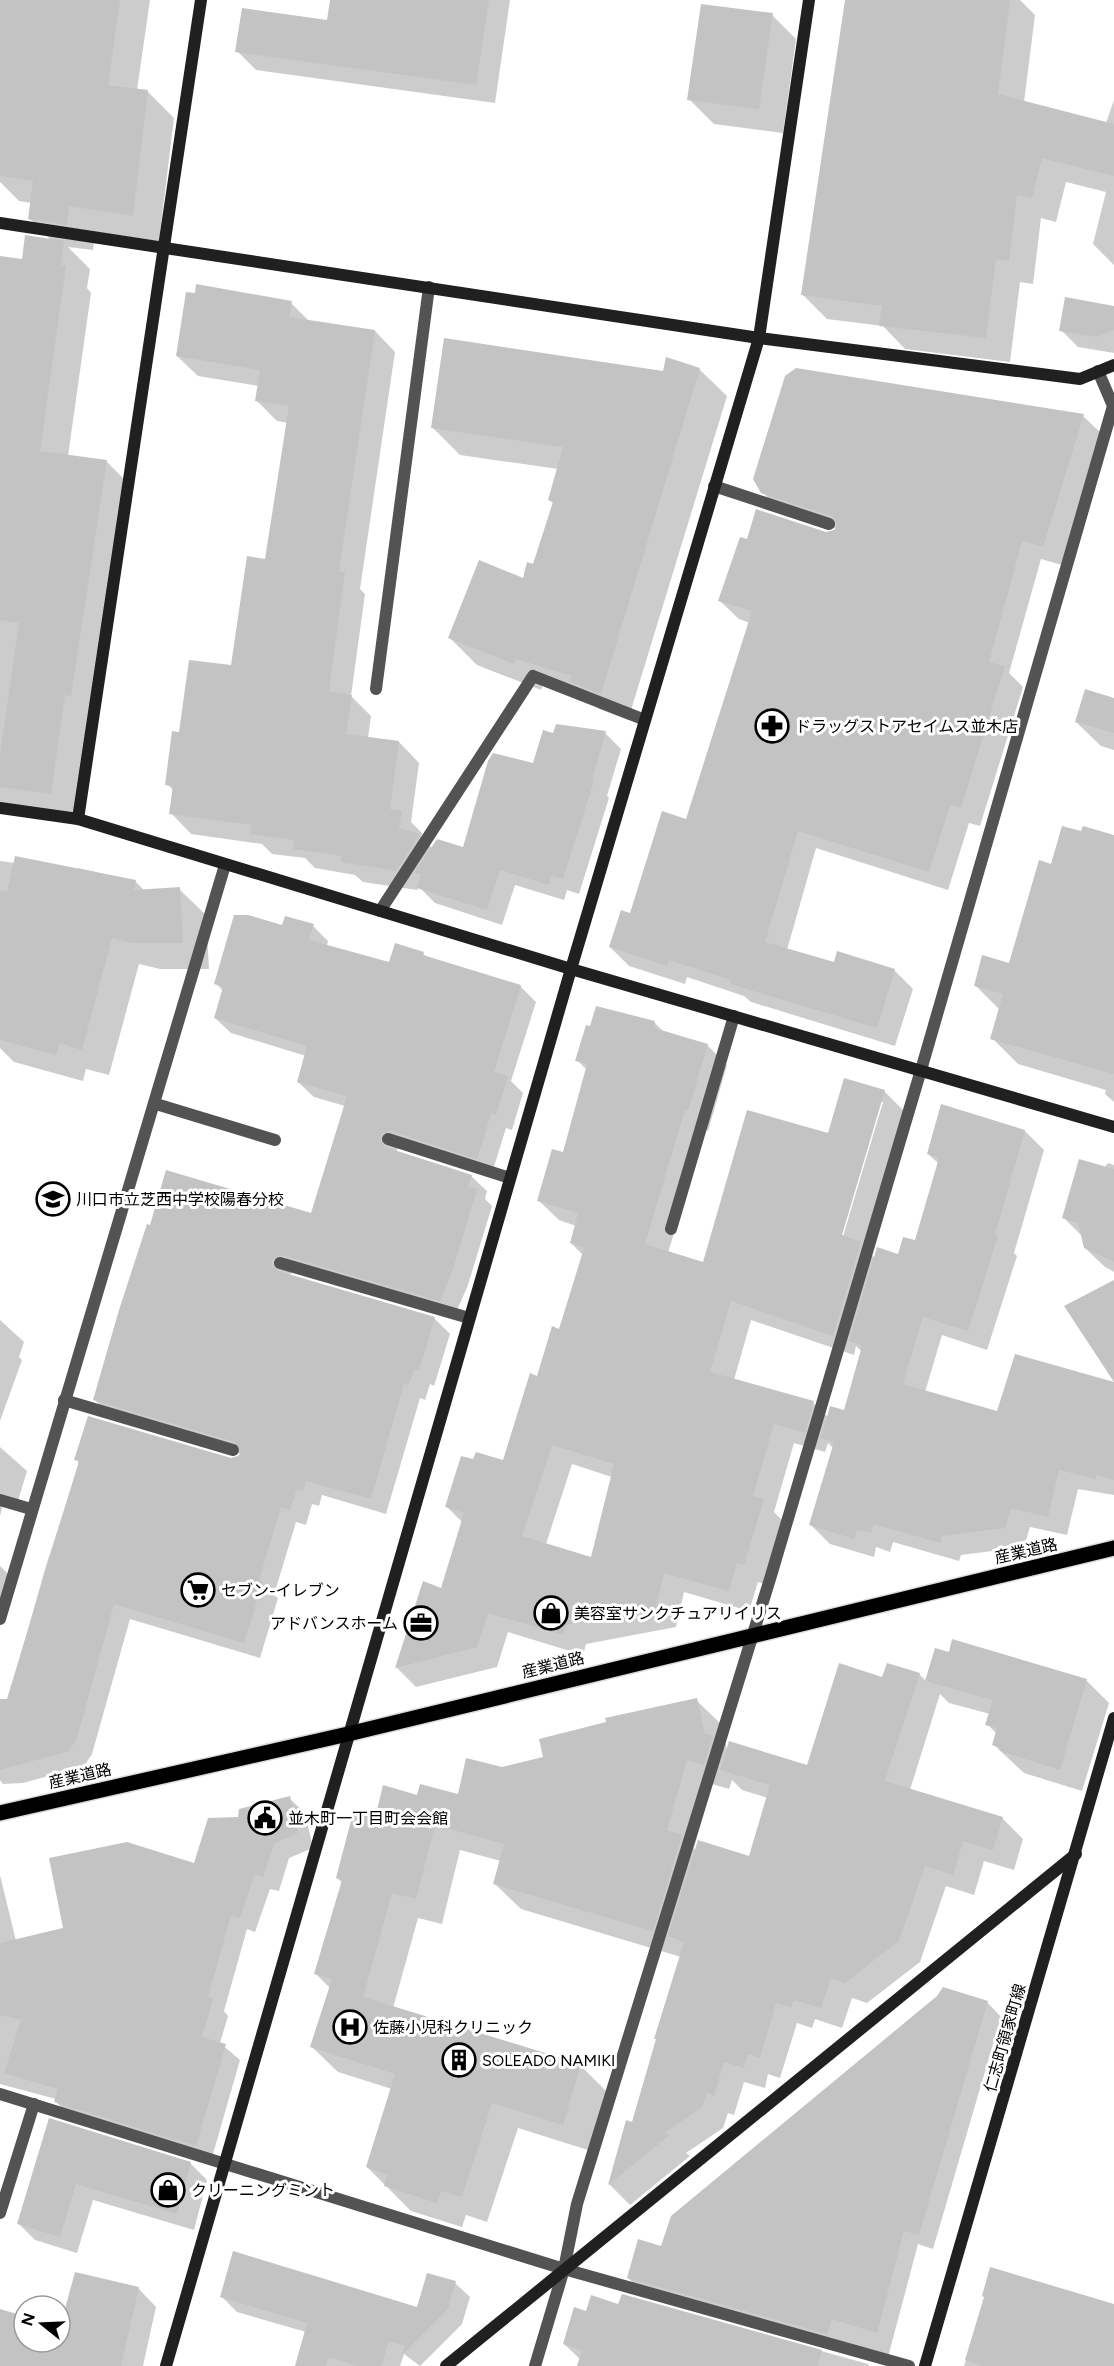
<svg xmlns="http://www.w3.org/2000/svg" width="1114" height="2366" viewBox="0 0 1114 2366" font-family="Figtree,'Noto Sans JP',sans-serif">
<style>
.shadow{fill:#0003;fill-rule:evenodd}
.building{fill:#c3c3c3;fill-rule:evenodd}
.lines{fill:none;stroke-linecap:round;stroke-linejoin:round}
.primary-casing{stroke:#dbdbdb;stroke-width:18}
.lane{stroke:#535353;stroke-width:12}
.street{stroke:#535353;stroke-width:12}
.secondary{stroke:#202020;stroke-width:12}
.primary{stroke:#000;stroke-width:15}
.labels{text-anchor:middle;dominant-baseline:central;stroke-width:6;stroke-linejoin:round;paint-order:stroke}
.poi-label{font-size:16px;fill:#000;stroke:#fff;text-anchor:start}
.street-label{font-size:16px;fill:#000;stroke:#fff}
</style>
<rect width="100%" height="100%" fill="#fff"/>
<g class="shadow">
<polygon points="0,0 150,0 137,90 147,91 174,118 159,241 95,232 93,250 68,247 90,269 87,288 91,293 68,456 106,461 132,487 76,819 0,809 0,258 23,261 52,241 29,218 31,203 19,201 0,182"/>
<polygon points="331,0 510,0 495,103 256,70 237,51 327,22"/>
<polygon points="847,0 1020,0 1035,15 1024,102 1106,123 1114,100 1114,265 1093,244 1106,192 1066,182 1056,222 1041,218 1033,284 1020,282 1010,362 905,349 883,326 827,319 803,295"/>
<polygon points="772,15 796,39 783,133 714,124 689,99"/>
<polygon points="291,303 309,321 375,331 395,352 360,589 365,594 351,696 371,716 368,738 399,742 419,763 411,822 422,833 421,837 432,848 464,849 534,765 554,735 605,733 621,749 607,796 609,798 579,894 567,890 564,900 515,885 502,925 435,903 419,887 417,890 363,882 355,875 315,868 305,858 272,854 262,844 191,834 171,813 174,791 167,784 181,734 232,667 266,561 288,423 277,421 257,401 259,386 198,376 177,356"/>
<polygon points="1114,307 1114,353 1078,347 1061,330"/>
<polygon points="699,369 727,396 628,720 599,709 590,699 543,685 541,690 477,665 450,638 524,580 534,566 554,504 549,500 558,469 460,455 432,427 664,373"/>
<polygon points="1083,416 1102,434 1062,565 1041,559 1009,673 1023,687 980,826 969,823 948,890 816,848 787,950 835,963 894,970 913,989 895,1046 751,1002 744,996 687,977 685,984 629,966 610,947 687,821 750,623 739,619 720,601 748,541 826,533 837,529 782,511 762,492"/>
<polygon points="1114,699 1114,750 1101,746 1076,722"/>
<polygon points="1082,833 1114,837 1114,1102 1105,1094 1106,1090 1018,1064 992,1038 1000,1010 975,985 1011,965 1052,866"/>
<polygon points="0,861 77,871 78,868 135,881 145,891 179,889 206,915 209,969 160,969 139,964 109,1075 86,1069 83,1081 14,1062 0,1048"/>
<polygon points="313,926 328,941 327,946 390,964 423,954 428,958 520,986 536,1002 511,1081 523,1093 512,1130 506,1128 492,1173 398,1148 396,1152 471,1176 487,1191 485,1199 492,1206 468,1285 455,1315 299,1270 288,1275 434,1318 450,1334 434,1386 430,1384 425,1400 420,1398 386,1514 322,1495 319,1506 312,1504 306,1525 296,1522 274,1595 278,1598 260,1658 130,1619 92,1754 84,1766 23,1783 3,1784 0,1780 0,1711 8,1700 45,1569 79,1463 76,1459 231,1459 239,1458 241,1454 110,1415 95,1400 312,1215 345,1106 314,1097 298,1082 306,1056 231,1033 215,1018 223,991 216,983 283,927"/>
<path d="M655 1023 665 1033 707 1045 727 1065 708 1131 705 1129 668 1253 704 1264 829 1135 884 1091 904 1111 864 1247 875 1258 899 1256 916 1242 939 1164 928 1154 1025 1131 1044 1150 1014 1253 1017 1256 987 1350 942 1335 925 1392 998 1413 1114 1384V1495L1078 1489 1067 1535 1030 1527 1024 1547 961 1555 959 1561 893 1542 890 1552 876 1547 874 1557 830 1544 811 1525 834 1449 828 1443 825 1452 794 1443 774 1512 783 1521 764 1584 758 1582 749 1611 684 1592 676 1627 586 1644 583 1655 508 1632 497 1667 416 1687 396 1667 442 1590 463 1523 446 1506 474 1461 504 1462 538 1377 560 1331 583 1255 571 1243 576 1226 559 1220 538 1200 564 1154 587 1070 577 1060ZM879 1102H883L841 1243 839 1242ZM751 1320 854 1355 856 1346 862 1352 845 1412 828 1417 813 1403 734 1380ZM572 1464 612 1477 593 1559 546 1544Z"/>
<polygon points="1108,1163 1114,1165 1114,1272 1105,1267 1085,1248 1083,1237 1064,1218"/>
<polygon points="0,1320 24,1342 19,1357 22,1360 0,1421"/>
<polygon points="0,1447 27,1471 18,1501 5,1497 0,1516"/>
<polygon points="0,1566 9,1575 0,1604"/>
<path d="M953 1640 1087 1681 1109 1703 1082 1791 1024 1773 994 1745 997 1734 987 1724 990 1714 949 1703 940 1694 910 1790 1002 1818 1023 1839 1014 1870 984 1861 974 1895 946 1886 920 1962 867 2003 852 1998 842 2028 815 2019 812 2028 797 2023 780 2078 768 2074 765 2088 744 2082 734 2115 728 2113 723 2128 686 2153 690 2156 630 2205 609 2184 627 2122 633 2124 681 1957 521 1909 495 1884 501 1861 460 1850 442 1924 418 1918 393 2008 581 2066 606 2091 588 2150 518 2128 487 2222 466 2215 462 2227 411 2211 367 2167 392 2089 338 2072 312 2047 330 1988 316 1974 343 1883 337 1878 377 1816 418 1797 459 1796 502 1768 545 1758 696 1700 722 1725 727 1750 808 1767 883 1679 919 1674 927 1682 936 1649 950 1653ZM732 1780 742 1790 768 1798 750 1858 696 1851 694 1848 712 1784 729 1789Z"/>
<polygon points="289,1798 305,1813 313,1848 289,1858 279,1891 270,1889 255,1932 247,1929 224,2011 228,2016 220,2043 240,2060 211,2161 71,2117 56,2102 56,2099 0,2084 0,1875 16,1941 65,1930 195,1865 239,1819"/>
<polygon points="987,2002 1001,2017 933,2249 918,2244 887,2361 643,2292 628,2278 662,2248"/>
<polygon points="50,2120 190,2163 207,2180 194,2230 93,2200 77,2253 35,2240 18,2223"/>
<polygon points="455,2283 470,2297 462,2324 420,2366 404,2354 400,2366 296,2366 306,2332 237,2312 222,2297 418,2309"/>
<polygon points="138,2288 156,2307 143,2366 0,2366 0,2310 24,2318 24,2342 60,2342 60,2328"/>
<polygon points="623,2296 868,2364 869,2366 579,2366 581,2360 564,2344 587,2313 619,2305"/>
<polygon points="986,2297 1114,2306 1114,2366 964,2366"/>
</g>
<g class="building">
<polygon points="0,0 120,0 108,85 148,90 133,216 69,206 67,225 28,219 33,181 0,176"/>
<polygon points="330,0 489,0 476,85 235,52 242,8 327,20"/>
<polygon points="845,0 1010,0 998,94 1114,124 1114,176 1042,158 1032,198 1017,195 1009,261 996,259 986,338 879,326 882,306 801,295"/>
<polygon points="701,4 773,13 759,109 687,100"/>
<polygon points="25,235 64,241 61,265 66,266 40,451 107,460 71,696 65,695 51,794 0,787 0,754 19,623 0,620 0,256 22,259"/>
<polygon points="196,284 292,301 289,317 375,330 339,571 345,572 329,691 352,695 346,734 399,741 390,809 402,811 399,828 420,834 396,871 341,862 342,856 293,849 294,840 250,834 252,825 169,814 173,786 165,785 172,731 179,732 189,660 231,665 247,556 265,559 289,406 255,401 260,370 176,356 186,292 195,293"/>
<polygon points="1065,297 1114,306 1114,330 1097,337 1059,331"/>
<polygon points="444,338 663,371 666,357 700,368 601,694 570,682 572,676 516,659 514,664 448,638 479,560 523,578 527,562 533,564 553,502 548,500 563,447 431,428"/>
<polygon points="796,368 1084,414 1043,547 1022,541 989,662 1005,666 961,808 950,805 929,872 798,831 765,942 834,962 837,951 895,969 877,1028 730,984 731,980 669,960 667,966 609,947 621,910 630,913 662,811 686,819 752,611 718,601 740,537 747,539 756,509 826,532 834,530 837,526 832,516 761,493 753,479 785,376"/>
<polygon points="1085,689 1114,698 1114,733 1075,722"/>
<polygon points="556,724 606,731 592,780 594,781 563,879 551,875 549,885 500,870 487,910 417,888 421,874 414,873 437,839 463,847 488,761 493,753 533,763 543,730 553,733"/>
<polygon points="1062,826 1081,831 1083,826 1114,835 1114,1074 990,1039 1003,994 974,986 982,955 1009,963 1039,860 1051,864"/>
<polygon points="15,856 136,880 134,890 180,887 183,943 132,943 112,938 82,1050 60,1043 56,1055 0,1040 0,890 7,892"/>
<polygon points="234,915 248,915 282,925 285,916 314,924 309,940 389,962 395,943 424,952 423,955 521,985 494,1072 508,1076 496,1115 491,1114 477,1159 391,1131 383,1133 380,1137 385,1147 472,1175 468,1187 477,1189 453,1269 440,1301 282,1255 272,1260 272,1266 278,1271 435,1317 419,1371 414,1370 409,1385 404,1384 371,1499 306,1481 303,1491 297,1489 290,1510 281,1507 259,1580 263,1581 244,1643 114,1604 77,1738 69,1751 0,1770 0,1699 7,1699 79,1461 74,1460 88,1416 231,1458 238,1456 241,1452 235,1442 93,1400 119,1310 147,1224 150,1225 166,1170 311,1213 347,1096 297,1082 307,1046 214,1018 223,987 214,984"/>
<path d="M596 1006 655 1021 654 1028 708 1044 688 1111 685 1110 645 1244 703 1262 747 1110 828 1133 844 1078 885 1090 842 1235 861 1242 833 1336 731 1301 710 1372 814 1401 805 1433 774 1424 753 1496 764 1499 744 1565 737 1563 729 1591 664 1573 656 1608 566 1625 563 1635 488 1613 477 1647 395 1668 423 1581 441 1588 464 1513 445 1507 461 1456 473 1459 476 1452 503 1460 530 1373 537 1376 552 1326 559 1329 584 1248 570 1243 578 1213 537 1201 552 1149 563 1152 587 1064 575 1061 586 1025 590 1026ZM552 1445 614 1464 591 1557 522 1536Z"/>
<polygon points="941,1104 1025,1130 995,1235 998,1236 968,1331 923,1317 903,1384 997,1411 1015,1354 1114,1382 1064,1306 1114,1280 1114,1480 1096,1475 1096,1479 1059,1470 1048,1517 1011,1508 1005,1528 942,1536 940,1543 874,1524 871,1533 857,1529 854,1539 809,1525 834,1442 821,1438 830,1406 844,1410 862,1346 849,1341 877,1247 898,1254 903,1237 915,1240 939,1158 927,1154"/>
<polygon points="1079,1159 1114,1169 1114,1262 1084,1248 1078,1223 1062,1218"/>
<polygon points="952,1639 1087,1679 1060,1770 1000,1751 1001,1748 992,1745 997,1728 985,1725 993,1700 925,1681 935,1648 949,1652"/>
<polygon points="839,1663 882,1677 887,1663 920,1673 885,1781 1003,1817 993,1850 963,1841 953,1875 925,1866 899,1941 845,1983 831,1978 821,2008 794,2000 791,2008 776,2003 760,2058 748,2054 744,2068 724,2062 714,2096 707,2093 702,2107 664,2133 670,2135 608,2185 626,2120 632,2122 656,2039 654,2039 684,1942 668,1936 698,1840 749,1856 770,1785 720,1770 729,1741 807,1765"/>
<polygon points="697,1698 705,1734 713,1736 704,1765 687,1760 667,1830 682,1835 653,1931 493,1884 504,1844 435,1825 416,1899 392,1893 363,1997 581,2064 563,2125 492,2103 462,2197 441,2191 437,2203 384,2186 387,2175 366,2167 395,2074 310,2047 332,1979 314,1974 342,1880 336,1878 354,1809 376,1814 383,1785 417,1795 420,1784 458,1794 466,1758 502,1767 543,1757 539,1739 606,1722 605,1718"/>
<polygon points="290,1796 298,1833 274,1843 263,1877 255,1874 240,1918 231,1915 208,1997 213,1999 202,2037 226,2044 196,2146 54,2102 58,2089 4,2073 21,2020 0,2015 0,1943 63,1928 49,1858 127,1842 194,1863 208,1818 238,1817 239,1809"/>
<polygon points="943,1987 988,2001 919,2235 904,2231 877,2333 832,2319 827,2334 627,2278 638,2239 661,2246 671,2216 937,1996"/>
<polygon points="49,2118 191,2162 177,2214 76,2184 60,2237 17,2224"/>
<polygon points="233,2251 417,2307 427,2273 456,2281 448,2309 403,2354 405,2346 389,2341 381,2366 357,2366 329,2357 326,2366 295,2366 307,2323 220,2297"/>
<polygon points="990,2267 1114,2304 1114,2366 982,2366 965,2360 984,2297 982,2296"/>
<polygon points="75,2272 139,2287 121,2366 0,2366 0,2309 24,2316 24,2342 60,2342 60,2327"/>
<polygon points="622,2294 822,2350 818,2366 577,2366 582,2350 563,2344 574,2307 586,2311 591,2295 618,2304"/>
</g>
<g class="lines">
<g class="primary-casing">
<polyline id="primary" points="0,1813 348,1734 1114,1548"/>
</g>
<g class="lane">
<polyline points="714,486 829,524"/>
<polyline points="376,689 429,287"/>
<polyline points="156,1104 275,1140"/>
<polyline points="388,1139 510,1178"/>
<polyline points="671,1229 734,1016"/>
<polyline points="280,1263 469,1318"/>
<polyline points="64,1400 233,1450"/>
<polyline points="0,1500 31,1509"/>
<polyline points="0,2213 34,2104"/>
</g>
<g class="street">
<polyline points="380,911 533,676 645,720"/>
<polyline points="0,1619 225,865"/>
<polyline points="0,2094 564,2269 909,2366"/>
<polyline points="535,2366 564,2269 577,2204 770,1579 921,1070 1113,406 1098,371"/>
</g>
<g class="secondary">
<polyline points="0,223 759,338 1080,379 1114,365"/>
<polyline points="0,808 78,819 571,969 1114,1127"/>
<polyline points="78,819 201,0"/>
<polyline points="166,2366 571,969 759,338 809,0"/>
<polyline points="446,2366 1076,1854"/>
<polyline points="925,2366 1114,1718"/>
</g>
<use href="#primary" class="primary"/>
</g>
<defs>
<g id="pharmacy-ring" transform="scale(1.725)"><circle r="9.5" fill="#fff" stroke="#000" stroke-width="1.5"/><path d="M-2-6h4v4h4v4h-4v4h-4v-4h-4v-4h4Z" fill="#000"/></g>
<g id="school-ring" transform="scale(1.725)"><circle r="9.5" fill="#fff" stroke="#000" stroke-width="1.5"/><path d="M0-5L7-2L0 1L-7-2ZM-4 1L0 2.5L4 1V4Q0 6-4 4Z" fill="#000"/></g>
<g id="supermarket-ring" transform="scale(1.725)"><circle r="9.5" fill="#fff" stroke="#000" stroke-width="1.5"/><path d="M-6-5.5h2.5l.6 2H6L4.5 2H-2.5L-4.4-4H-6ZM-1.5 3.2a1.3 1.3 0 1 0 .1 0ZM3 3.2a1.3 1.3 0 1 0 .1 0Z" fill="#000"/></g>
<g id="shop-ring" transform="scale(1.725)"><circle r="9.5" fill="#fff" stroke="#000" stroke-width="1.5"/><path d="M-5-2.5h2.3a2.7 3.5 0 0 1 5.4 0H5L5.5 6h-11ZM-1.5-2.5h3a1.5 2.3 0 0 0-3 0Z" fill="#000"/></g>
<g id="office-ring" transform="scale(1.725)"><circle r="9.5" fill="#fff" stroke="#000" stroke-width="1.5"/><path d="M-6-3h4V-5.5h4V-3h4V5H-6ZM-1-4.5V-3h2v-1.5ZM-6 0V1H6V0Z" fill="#000"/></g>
<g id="civic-ring" transform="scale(1.725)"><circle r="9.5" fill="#fff" stroke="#000" stroke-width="1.5"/><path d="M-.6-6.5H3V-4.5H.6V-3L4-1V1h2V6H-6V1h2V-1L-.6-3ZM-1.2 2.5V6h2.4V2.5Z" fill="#000"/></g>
<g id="hospital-ring" transform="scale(1.725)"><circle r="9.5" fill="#fff" stroke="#000" stroke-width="1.5"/><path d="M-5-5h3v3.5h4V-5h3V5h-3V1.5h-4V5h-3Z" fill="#000"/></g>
<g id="building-ring" transform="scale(1.725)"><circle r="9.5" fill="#fff" stroke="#000" stroke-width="1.5"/><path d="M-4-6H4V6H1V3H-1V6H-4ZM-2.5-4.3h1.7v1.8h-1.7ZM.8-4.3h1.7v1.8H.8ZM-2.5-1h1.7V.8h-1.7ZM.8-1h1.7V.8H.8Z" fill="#000"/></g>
</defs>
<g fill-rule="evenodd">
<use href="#pharmacy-ring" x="772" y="726"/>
<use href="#school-ring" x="53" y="1199"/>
<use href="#supermarket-ring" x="198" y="1590"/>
<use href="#shop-ring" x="551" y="1613"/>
<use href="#office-ring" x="421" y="1623"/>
<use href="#civic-ring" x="265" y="1818"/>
<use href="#hospital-ring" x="350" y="2027"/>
<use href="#building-ring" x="459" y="2060"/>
<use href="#shop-ring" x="168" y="2190"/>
</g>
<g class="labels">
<g class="poi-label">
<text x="795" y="726">ドラッグストアセイムス並木店</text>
<text x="76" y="1199">川口市立芝西中学校陽春分校</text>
<text x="221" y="1590">セブン-イレブン</text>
<text x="574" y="1613">美容室サンクチュアリイリス</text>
<text x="398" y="1623" text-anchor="end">アドバンスホーム</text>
<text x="288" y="1818">並木町一丁目町会会館</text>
<text x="373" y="2027">佐藤小児科クリニック</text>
<text x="482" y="2060">SOLEADO NAMIKI</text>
<text x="191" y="2190">クリーニングミント</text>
</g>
<g class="street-label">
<text transform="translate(1026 1551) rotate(-13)">産業道路</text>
<text transform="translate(553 1665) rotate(-14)">産業道路</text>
<text transform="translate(80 1776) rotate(-13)">産業道路</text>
<text transform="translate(1005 2038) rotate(-74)">仁志町領家町線</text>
</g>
</g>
<g transform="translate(42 2324) rotate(288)"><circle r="28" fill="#ffffff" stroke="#999999" stroke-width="1.5"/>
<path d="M0-4.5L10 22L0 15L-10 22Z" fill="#000000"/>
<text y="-9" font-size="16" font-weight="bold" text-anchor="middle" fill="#000000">N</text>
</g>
</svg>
